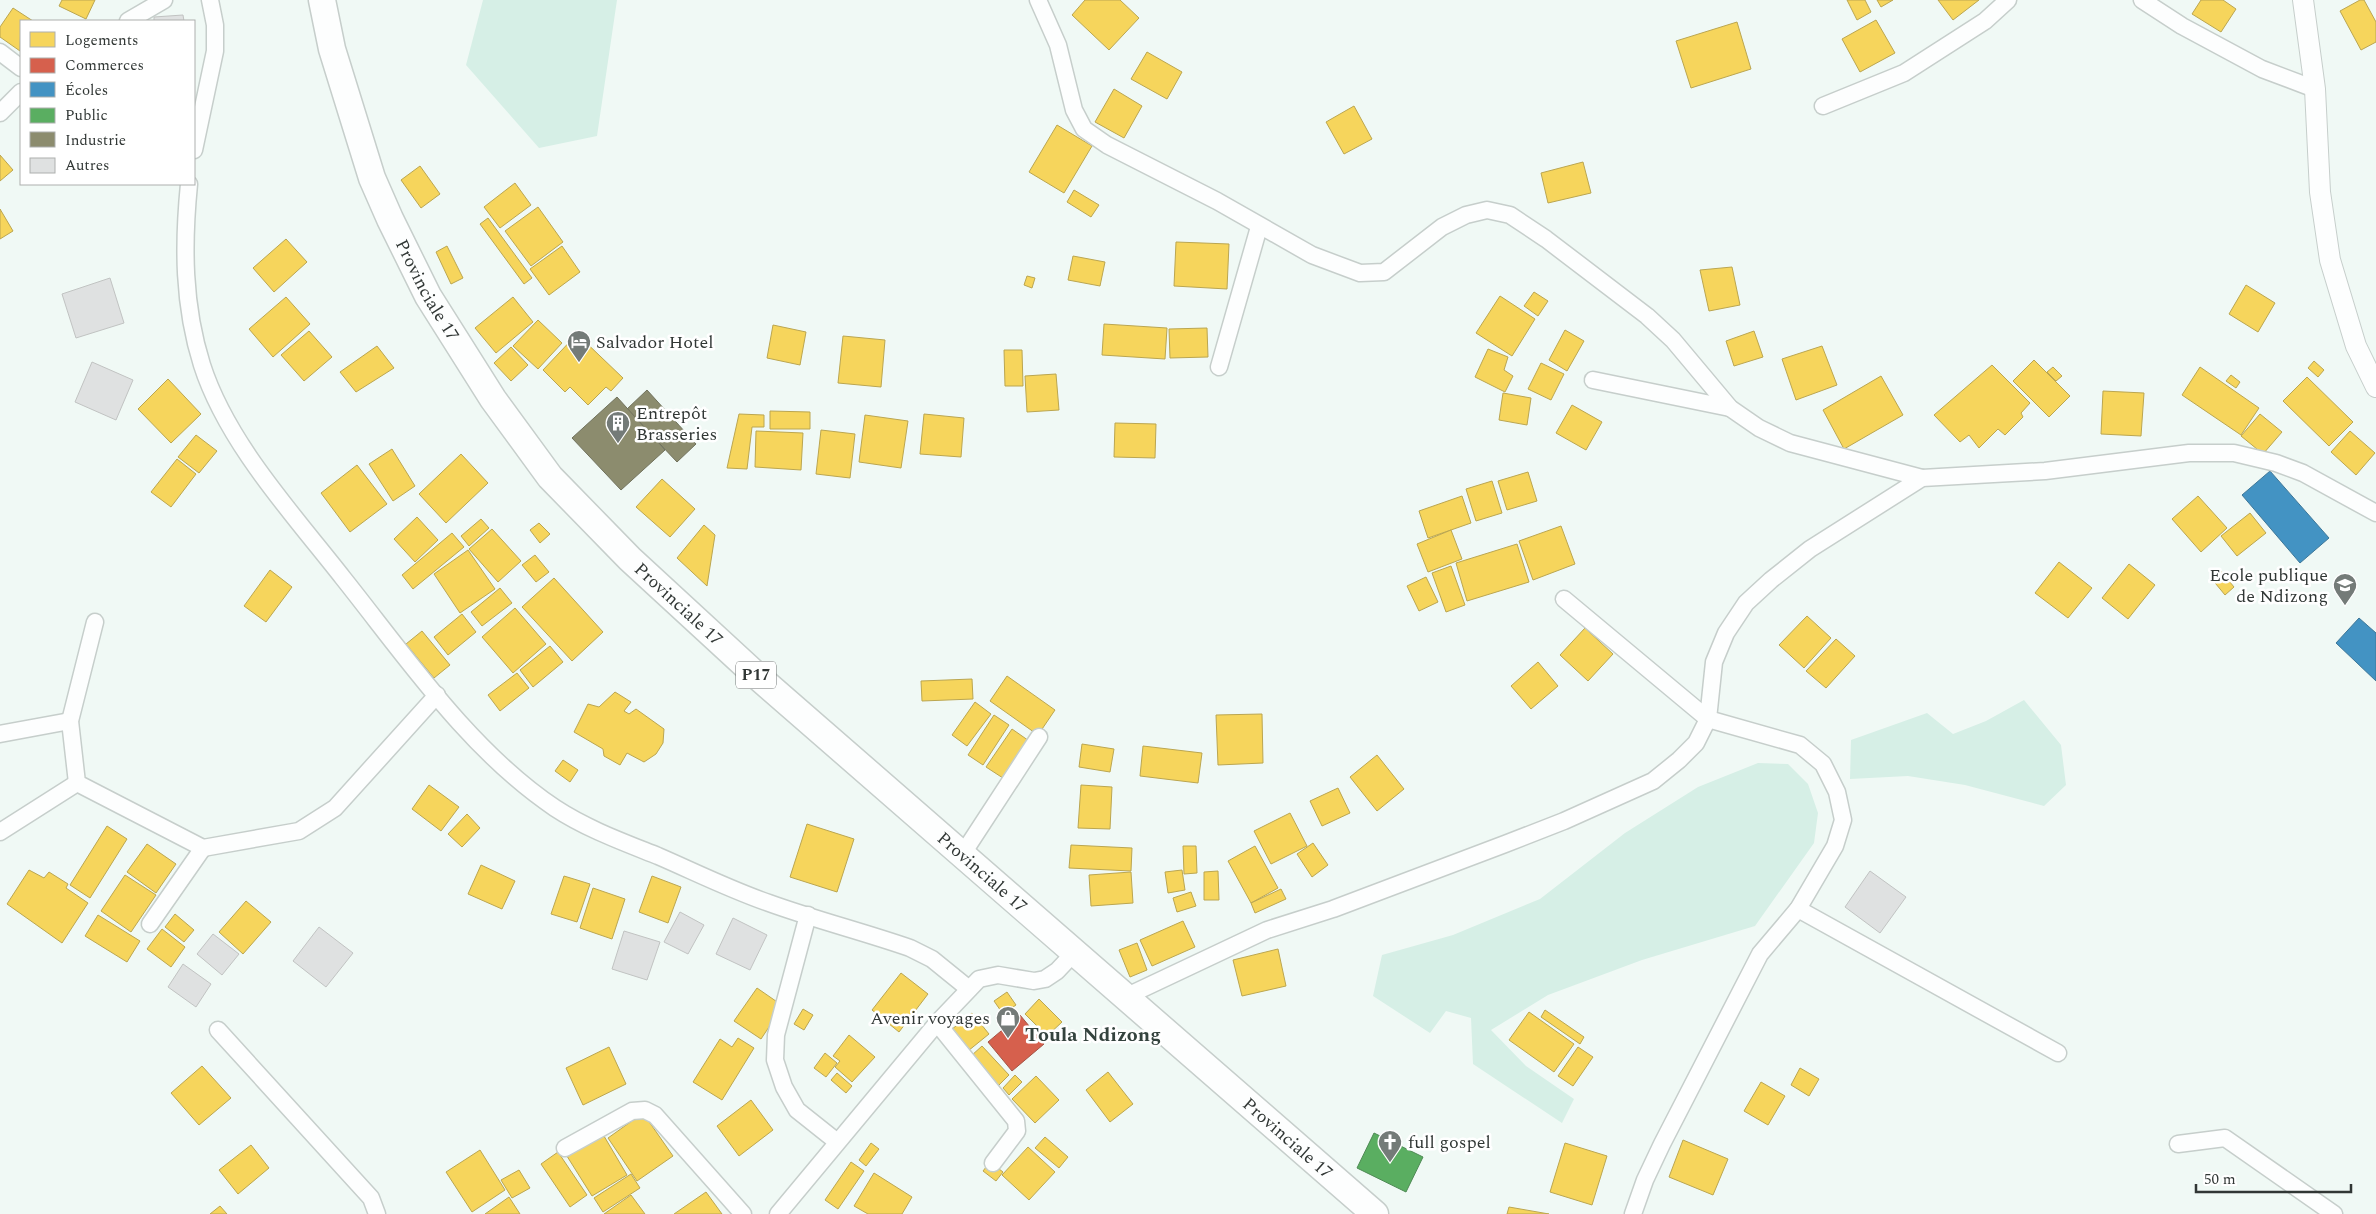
<svg xmlns="http://www.w3.org/2000/svg" width="2376" height="1214" viewBox="0 0 2376 1214" font-family="Spectral,serif">
<style>
.green{fill:#d6efe6}
.homes{fill:#f6d55c;stroke:#bba650}
.shops{fill:#d6604d;stroke:#a45446}
.schools{fill:#4393c3;stroke:#3e7798}
.public{fill:#5aae61;stroke:#4e8a54}
.industry{fill:#8c8c6e;stroke:#71725d}
.building{fill:#dfe1e1;stroke:#c1c3c2}
.lines{fill:none;stroke-linecap:round;stroke-linejoin:round}
.minor-casing{stroke:#c6cecb;stroke-width:19}
.tertiary-casing{stroke:#c6cecb;stroke-width:22}
.primary-casing{stroke:#c6cecb;stroke-width:29}
.minor{stroke:#fdfefe;stroke-width:16}
.tertiary{stroke:#fdfefe;stroke-width:20}
.primary{stroke:#fdfefe;stroke-width:26}
.labels{text-anchor:middle;dominant-baseline:central;stroke-width:5;stroke-linejoin:round;paint-order:stroke}
.shield{fill:#fff;stroke:#6f7372;stroke-width:1}
.shield-label{font-size:16px;font-weight:bold;fill:#313735}
.street-label{font-size:18px;fill:#313735;stroke:#fff}
.poi-label{font-size:18px;fill:#313735;stroke:#fff;text-anchor:start}
.quarter-label{font-size:20px;font-weight:bold;fill:#35433e;stroke:#fff}
</style>
<rect width="100%" height="100%" fill="#f0f9f5"/>
<g class="green">
<polygon points="483,0 617,0 597,136 539,148 466,65"/>
<polygon points="2024,700 2061,745 2066,785 2044,806 1965,785 1908,776 1850,779 1851,740 1927,713 1953,734 1986,721"/>
<polygon points="1758,763 1788,764 1808,784 1818,813 1814,843 1755,926 1642,960 1548,995 1491,1030 1526,1066 1574,1099 1562,1123 1473,1064 1471,1018 1446,1011 1430,1033 1373,996 1382,955 1453,935 1540,899 1625,833 1698,787"/>
</g>
<g class="homes">
<polygon points="62,0 95,0 86,19 59,6"/>
<polygon points="1085,0 1120,0 1139,18 1109,50 1072,15"/>
<polygon points="1847,0 1865,0 1871,12 1857,20"/>
<polygon points="1877,0 1893,0 1881,7"/>
<polygon points="1938,0 1979,0 1953,20"/>
<polygon points="2201,0 2223,0 2236,9 2221,32 2192,14"/>
<polygon points="2360,0 2364,0 2376,22 2376,42 2361,50 2340,11"/>
<polygon points="13,8 33,21 21,21 20,51 0,37 0,27"/>
<polygon points="1876,20 1895,53 1860,72 1842,39"/>
<polygon points="1737,22 1751,69 1691,88 1676,41"/>
<polygon points="1147,52 1182,72 1167,99 1131,79"/>
<polygon points="1114,89 1142,106 1124,138 1095,122"/>
<polygon points="1354,106 1372,139 1344,154 1326,122"/>
<polygon points="1057,125 1092,146 1064,193 1029,172"/>
<polygon points="0,155 13,170 0,181"/>
<polygon points="1583,162 1591,193 1548,203 1541,173"/>
<polygon points="420,166 440,194 421,208 401,180"/>
<polygon points="515,183 531,205 500,228 484,207"/>
<polygon points="1074,190 1099,205 1091,217 1067,202"/>
<polygon points="538,207 563,242 531,266 505,231"/>
<polygon points="0,209 13,231 0,239"/>
<polygon points="488,218 532,278 524,284 480,224"/>
<polygon points="286,239 307,262 274,292 253,268"/>
<polygon points="1176,242 1229,244 1227,289 1174,286"/>
<polygon points="447,246 463,278 451,284 436,252"/>
<polygon points="562,246 580,272 549,295 530,269"/>
<polygon points="1073,256 1105,262 1100,286 1068,280"/>
<polygon points="1732,267 1740,305 1709,311 1700,270"/>
<polygon points="1027,276 1035,278 1032,288 1024,285"/>
<polygon points="2246,285 2275,303 2258,332 2229,314"/>
<polygon points="1534,292 1548,301 1538,316 1524,306"/>
<polygon points="1500,296 1535,319 1512,356 1476,333"/>
<polygon points="286,297 310,324 273,357 249,329"/>
<polygon points="513,297 533,322 496,353 475,328"/>
<polygon points="538,320 562,343 538,369 513,346"/>
<polygon points="1104,324 1167,328 1165,359 1102,355"/>
<polygon points="773,325 806,332 800,365 767,358"/>
<polygon points="1207,328 1208,357 1170,358 1169,329"/>
<polygon points="1565,330 1584,341 1567,371 1549,360"/>
<polygon points="309,331 332,357 304,381 281,355"/>
<polygon points="1754,331 1763,357 1734,366 1726,341"/>
<polygon points="577,334 623,378 611,391 606,387 588,405 570,387 565,392 543,370"/>
<polygon points="843,336 885,340 881,387 838,383"/>
<polygon points="377,346 394,368 356,392 340,372"/>
<polygon points="1822,346 1837,385 1796,400 1782,359"/>
<polygon points="511,347 528,365 511,381 494,363"/>
<polygon points="1488,349 1508,357 1504,370 1513,376 1505,392 1475,377"/>
<polygon points="1004,350 1022,350 1023,386 1005,386"/>
<polygon points="2034,360 2070,396 2049,417 2013,381"/>
<polygon points="2314,361 2324,370 2318,377 2308,368"/>
<polygon points="1541,363 1564,374 1551,400 1528,389"/>
<polygon points="1992,365 2030,403 2021,413 2023,417 2005,435 1998,429 1979,448 1969,435 1960,442 1934,415"/>
<polygon points="2053,367 2062,376 2056,381 2047,372"/>
<polygon points="2200,367 2259,408 2241,435 2182,395"/>
<polygon points="1056,374 1059,410 1027,412 1025,376"/>
<polygon points="2231,375 2240,382 2236,388 2226,381"/>
<polygon points="1881,376 1903,415 1844,449 1823,410"/>
<polygon points="2307,377 2353,422 2329,446 2283,401"/>
<polygon points="168,379 201,414 171,443 138,409"/>
<polygon points="2103,391 2144,393 2141,436 2101,434"/>
<polygon points="1503,393 1531,398 1527,425 1499,420"/>
<polygon points="1572,405 1602,422 1586,450 1556,433"/>
<polygon points="770,411 810,412 810,429 770,429"/>
<polygon points="739,414 764,415 764,427 752,427 747,469 727,468"/>
<polygon points="924,414 964,418 961,457 920,454"/>
<polygon points="2260,414 2282,432 2263,454 2241,436"/>
<polygon points="865,415 908,421 901,468 859,462"/>
<polygon points="1115,423 1156,424 1155,458 1114,457"/>
<polygon points="821,430 855,434 850,478 816,474"/>
<polygon points="756,431 803,433 801,470 755,467"/>
<polygon points="2350,431 2375,453 2356,475 2331,452"/>
<polygon points="196,435 217,451 199,473 178,457"/>
<polygon points="392,449 415,486 393,501 369,464"/>
<polygon points="461,454 488,483 446,523 419,494"/>
<polygon points="177,459 196,474 171,507 151,492"/>
<polygon points="357,465 387,504 350,532 321,493"/>
<polygon points="1528,472 1537,501 1507,510 1498,481"/>
<polygon points="662,479 695,509 670,537 636,507"/>
<polygon points="1492,481 1502,513 1476,521 1466,489"/>
<polygon points="1462,496 1471,523 1428,538 1419,511"/>
<polygon points="2198,496 2227,528 2201,552 2172,519"/>
<polygon points="2250,513 2266,533 2237,556 2221,536"/>
<polygon points="417,517 438,540 415,562 394,539"/>
<polygon points="481,519 489,528 469,546 461,536"/>
<polygon points="539,523 550,534 540,543 530,530"/>
<polygon points="704,525 715,535 707,586 677,558"/>
<polygon points="1561,526 1575,564 1533,580 1519,541"/>
<polygon points="492,529 521,561 498,582 469,549"/>
<polygon points="1451,530 1462,559 1428,572 1417,544"/>
<polygon points="452,533 464,547 413,589 402,575"/>
<polygon points="1517,544 1529,582 1467,601 1456,563"/>
<polygon points="468,550 495,589 460,613 434,574"/>
<polygon points="535,555 549,572 536,582 522,565"/>
<polygon points="2059,562 2092,588 2068,618 2035,593"/>
<polygon points="2129,564 2155,585 2128,619 2102,598"/>
<polygon points="1451,566 1465,605 1446,612 1432,573"/>
<polygon points="270,570 292,587 266,622 244,606"/>
<polygon points="2220,570 2234,587 2225,595 2211,578"/>
<polygon points="1426,577 1438,602 1419,611 1407,586"/>
<polygon points="554,578 603,632 572,661 522,607"/>
<polygon points="500,588 512,603 482,626 471,612"/>
<polygon points="515,608 546,644 513,673 482,637"/>
<polygon points="462,614 476,632 448,655 434,637"/>
<polygon points="1807,616 1831,638 1804,668 1779,645"/>
<polygon points="1585,628 1613,654 1588,681 1560,655"/>
<polygon points="422,631 450,665 434,678 406,644"/>
<polygon points="1836,639 1855,656 1826,688 1806,671"/>
<polygon points="550,646 563,662 533,687 520,670"/>
<polygon points="1538,662 1558,686 1531,709 1511,686"/>
<polygon points="517,673 529,688 500,711 488,695"/>
<polygon points="1007,676 1055,710 1038,735 990,701"/>
<polygon points="972,679 973,699 922,701 921,681"/>
<polygon points="615,692 631,702 624,711 629,714 636,709 664,729 663,743 656,754 644,762 627,753 620,765 604,756 603,749 574,732 588,704 599,707"/>
<polygon points="975,702 991,714 967,746 952,735"/>
<polygon points="1262,714 1263,763 1218,765 1216,715"/>
<polygon points="994,715 1009,725 983,765 968,755"/>
<polygon points="1012,729 1032,743 1006,780 986,767"/>
<polygon points="1082,744 1114,749 1110,772 1079,767"/>
<polygon points="1143,746 1202,753 1198,783 1140,776"/>
<polygon points="1377,755 1404,789 1377,811 1350,777"/>
<polygon points="563,760 578,770 570,782 555,771"/>
<polygon points="429,785 459,807 441,831 412,809"/>
<polygon points="1081,785 1112,787 1110,829 1078,828"/>
<polygon points="1338,788 1350,813 1322,826 1310,801"/>
<polygon points="1290,813 1307,846 1271,864 1254,831"/>
<polygon points="467,814 480,828 462,847 448,834"/>
<polygon points="807,824 854,839 837,892 790,877"/>
<polygon points="107,826 127,839 90,898 70,885"/>
<polygon points="1313,843 1328,865 1312,877 1297,854"/>
<polygon points="147,844 176,864 156,893 127,872"/>
<polygon points="1071,845 1132,848 1131,871 1069,868"/>
<polygon points="1183,846 1196,846 1197,873 1184,874"/>
<polygon points="1255,846 1278,888 1251,903 1228,861"/>
<polygon points="481,865 515,881 502,909 468,894"/>
<polygon points="29,870 44,878 49,872 68,884 66,888 88,903 62,943 7,904"/>
<polygon points="1182,870 1185,890 1168,893 1165,872"/>
<polygon points="1218,871 1219,900 1204,900 1204,872"/>
<polygon points="1131,872 1133,903 1091,906 1089,875"/>
<polygon points="125,875 156,895 131,932 101,911"/>
<polygon points="564,876 590,884 577,922 551,914"/>
<polygon points="652,876 681,887 668,923 639,912"/>
<polygon points="593,888 625,899 612,939 580,928"/>
<polygon points="1281,889 1286,899 1255,913 1251,903"/>
<polygon points="1191,892 1196,906 1177,912 1173,898"/>
<polygon points="246,901 271,922 243,954 219,932"/>
<polygon points="175,914 194,930 184,942 165,927"/>
<polygon points="98,915 140,941 127,962 85,936"/>
<polygon points="1183,921 1195,947 1152,966 1140,940"/>
<polygon points="162,929 185,947 171,967 147,949"/>
<polygon points="1137,943 1147,970 1130,977 1119,950"/>
<polygon points="1278,949 1286,986 1242,996 1233,960"/>
<polygon points="901,973 928,994 899,1032 872,1010"/>
<polygon points="757,988 783,1006 761,1039 734,1021"/>
<polygon points="1007,992 1016,1005 1003,1014 994,1001"/>
<polygon points="1039,999 1062,1022 1047,1036 1025,1014"/>
<polygon points="803,1009 813,1015 804,1030 794,1024"/>
<polygon points="1545,1010 1584,1037 1580,1044 1541,1017"/>
<polygon points="1529,1012 1574,1044 1554,1072 1509,1040"/>
<polygon points="972,1013 989,1034 968,1051 951,1030"/>
<polygon points="849,1035 875,1057 852,1082 835,1067 840,1061 833,1056"/>
<polygon points="738,1038 754,1048 722,1100 693,1082 720,1039 732,1047"/>
<polygon points="982,1046 1009,1075 998,1086 971,1056"/>
<polygon points="609,1047 626,1084 583,1105 566,1068"/>
<polygon points="1578,1047 1593,1057 1573,1086 1558,1076"/>
<polygon points="825,1053 837,1063 826,1077 814,1068"/>
<polygon points="202,1066 231,1098 199,1125 171,1093"/>
<polygon points="1800,1068 1819,1079 1809,1096 1791,1085"/>
<polygon points="1108,1072 1133,1104 1110,1122 1086,1090"/>
<polygon points="837,1073 852,1086 846,1093 831,1080"/>
<polygon points="1015,1075 1022,1082 1009,1095 1003,1088"/>
<polygon points="1036,1076 1059,1100 1035,1123 1012,1099"/>
<polygon points="1761,1082 1785,1096 1768,1125 1744,1111"/>
<polygon points="751,1100 773,1130 739,1156 717,1126"/>
<polygon points="643,1113 673,1156 637,1181 608,1138"/>
<polygon points="601,1131 627,1175 592,1196 565,1153"/>
<polygon points="1045,1137 1068,1157 1059,1168 1035,1148"/>
<polygon points="1683,1140 1728,1159 1713,1195 1669,1177"/>
<polygon points="871,1143 879,1149 866,1166 859,1160"/>
<polygon points="1565,1143 1607,1156 1592,1205 1550,1192"/>
<polygon points="251,1145 269,1168 238,1194 219,1170"/>
<polygon points="1028,1147 1055,1172 1029,1200 1002,1175"/>
<polygon points="480,1150 505,1190 472,1212 446,1172"/>
<polygon points="558,1152 587,1195 570,1207 541,1164"/>
<polygon points="851,1162 864,1171 838,1209 825,1200"/>
<polygon points="990,1162 1003,1172 996,1181 983,1171"/>
<polygon points="519,1170 530,1188 512,1198 501,1180"/>
<polygon points="874,1173 912,1197 902,1214 868,1214 854,1206"/>
<polygon points="631,1174 640,1188 603,1212 594,1198"/>
<polygon points="706,1192 722,1214 674,1214"/>
<polygon points="631,1195 645,1214 604,1214"/>
<polygon points="509,1197 520,1214 485,1214"/>
<polygon points="220,1206 227,1214 210,1214"/>
<polygon points="1509,1207 1549,1214 1507,1214"/>
</g>
<polygon class="shops" points="1020,1015 1044,1044 1012,1071 988,1042"/>
<g class="schools">
<polygon points="2270,471 2329,538 2300,563 2242,495"/>
<polygon points="2359,618 2376,633 2376,681 2336,643"/>
</g>
<polygon class="public" points="1374,1133 1423,1157 1406,1192 1357,1168"/>
<g class="industry">
<polygon points="647,390 696,444 677,462 627,409"/>
<polygon points="617,397 665,450 621,490 572,438"/>
</g>
<g class="building">
<polygon points="183,15 184,21 154,21 154,17"/>
<polygon points="110,278 124,323 76,338 62,294"/>
<polygon points="92,362 133,380 116,420 75,402"/>
<polygon points="1870,871 1906,897 1880,933 1845,907"/>
<polygon points="680,912 704,925 688,954 664,942"/>
<polygon points="733,918 767,935 750,970 716,954"/>
<polygon points="319,927 353,953 326,987 293,961"/>
<polygon points="624,931 660,942 647,980 612,969"/>
<polygon points="213,934 239,954 222,975 197,954"/>
<polygon points="183,964 211,984 196,1007 168,987"/>
</g>
<g class="lines">
<g class="minor-casing">
<g id="minor">
<polyline points="1038,0 1058,45 1074,110 1084,129 1107,145 1217,201 1312,255 1360,273 1384,272 1442,227 1466,215 1487,210 1510,215 1546,239 1647,316 1673,340 1730,408 1759,428 1790,443 1922,478"/>
<polyline points="2142,0 2182,26 2262,69 2315,89"/>
<polyline points="128,21 164,0"/>
<polyline points="0,52 21,68"/>
<polyline points="1823,106 1904,73 1985,21 2008,0"/>
<polyline points="0,113 21,92"/>
<polyline points="194,150 215,51 215,25 210,0"/>
<path d="M189 184C183 245 183 305 202 365 227 443 293 514 343 578 406 657 470 751 555 808 587 829 623 842 658 856 695 872 731 890 769 903 816 920 864 932 910 948L932 959 969 989"/>
<polyline points="1219,367 1259,227"/>
<polyline points="1593,380 1730,408"/>
<polyline points="1564,599 1708,719 1800,745 1823,764 1837,792 1843,820 1835,846 1798,909 1760,954 1662,1144 1645,1180 1633,1214"/>
<polyline points="95,622 70,721 77,783 203,848 299,831 335,808 437,695"/>
<polyline points="0,734 70,721"/>
<polyline points="0,832 77,783"/>
<polyline points="962,855 1039,737"/>
<polyline points="1798,909 2058,1053"/>
<polyline points="808,915 776,1035 775,1060 784,1087 797,1110 836,1141"/>
<polyline points="150,924 203,848"/>
<polyline points="1125,997 1267,930 1333,909 1505,844 1564,821 1653,781 1679,760 1696,743 1708,719 1714,662 1726,633 1746,603 1771,580 1810,549 1922,478 2045,471 2189,453 2234,453 2276,463 2303,473 2376,513"/>
<polyline points="937,1023 1016,1121 1017,1131 993,1163"/>
<polyline points="218,1030 371,1198 377,1214"/>
<polyline points="2178,1144 2225,1138 2334,1214"/>
<polyline points="565,1148 632,1111 645,1110 655,1115 743,1214"/>
<polyline points="778,1214 937,1023 979,979 998,975 1034,981 1045,979 1057,971 1074,953"/>
</g>
</g>
<g class="tertiary-casing">
<polyline id="tertiary" points="2303,0 2315,89 2320,192 2330,260 2356,346 2376,387"/>
</g>
<g class="primary-casing">
<g id="primary">
<path id="s1" d="M322 0 332 49 372 178 390 219 428 296 493 399 550 477 630 559 756 675 1375 1214"/>
</g>
</g>
<use href="#minor" class="minor"/>
<use href="#tertiary" class="tertiary"/>
<use href="#primary" class="primary"/>
</g>
<defs>
<g id="hotel-pin" transform="scale(1.25)"><path d="M0 17L-7.5 6A9.5 9.5 0 1 1 7.5 6Z" fill="#747b78" stroke="#fff"/><path d="M-6-4.5h1.5V1H6V5H4.5V3h-9V5H-6ZM-4 0a1.8 1.8 0 1 1 3.6 0ZM.5 0V-2.5h3Q6-2.5 6 0Z" fill="#fff"/></g>
<g id="building-pin" transform="scale(1.25)"><path d="M0 17L-7.5 6A9.5 9.5 0 1 1 7.5 6Z" fill="#747b78" stroke="#fff"/><path d="M-4-6H4V6H1V3H-1V6H-4ZM-2.5-4.3h1.7v1.8h-1.7ZM.8-4.3h1.7v1.8H.8ZM-2.5-1h1.7V.8h-1.7ZM.8-1h1.7V.8H.8Z" fill="#fff"/></g>
<g id="school-pin" transform="scale(1.25)"><path d="M0 17L-7.5 6A9.5 9.5 0 1 1 7.5 6Z" fill="#747b78" stroke="#fff"/><path d="M0-5L7-2L0 1L-7-2ZM-4 1L0 2.5L4 1V4Q0 6-4 4Z" fill="#fff"/></g>
<g id="shop-pin" transform="scale(1.25)"><path d="M0 17L-7.5 6A9.5 9.5 0 1 1 7.5 6Z" fill="#747b78" stroke="#fff"/><path d="M-5-2.5h2.3a2.7 3.5 0 0 1 5.4 0H5L5.5 6h-11ZM-1.5-2.5h3a1.5 2.3 0 0 0-3 0Z" fill="#fff"/></g>
<g id="church-pin" transform="scale(1.25)"><path d="M0 17L-7.5 6A9.5 9.5 0 1 1 7.5 6Z" fill="#747b78" stroke="#fff"/><path d="M-1.2-6h2.4v3.5h3.3v2.4h-3.3V6h-2.4V-.1h-3.3v-2.4h3.3Z" fill="#fff"/></g>
</defs>
<g fill-rule="evenodd">
<use href="#hotel-pin" x="579" y="342"/>
<use href="#building-pin" x="618" y="423"/>
<use href="#school-pin" x="2345" y="585"/>
<use href="#shop-pin" x="1008" y="1018"/>
<use href="#church-pin" x="1390" y="1142"/>
</g>
<g class="labels">
<rect class="shield" x="736" y="661.5" width="40" height="27" rx="4"/>
<g class="shield-label">
<text x="756" y="675">P17</text>
</g>
<g class="street-label">
<text stroke="none"><textPath href="#s1" startOffset="310">Provinciale 17</textPath></text>
<text stroke="none"><textPath href="#s1" startOffset="715">Provinciale 17</textPath></text>
<text stroke="none"><textPath href="#s1" startOffset="1120">Provinciale 17</textPath></text>
<text stroke="none"><textPath href="#s1" startOffset="1525">Provinciale 17</textPath></text>
</g>
<g class="poi-label">
<text x="596" y="342">Salvador Hotel</text>
<text x="636" y="413">Entrepôt<tspan x="636" dy="21">Brasseries</tspan></text>
<text x="2328" y="575" text-anchor="end">Ecole publique<tspan x="2328" dy="21">de Ndizong</tspan></text>
<text x="990" y="1018" text-anchor="end">Avenir voyages</text>
<text x="1408" y="1142">full gospel</text>
</g>
<g class="quarter-label">
<text x="1093" y="1035">Toula Ndizong</text>
</g>
</g>
<rect x="20" y="20" width="175" height="165" fill="#ffffff" stroke="#adafae"/>
<rect x="30" y="32" width="25" height="15" fill="#f6d55c" stroke="#adafae"/>
<text x="65" y="45" font-size="15" fill="#313735">Logements</text>
<rect x="30" y="58" width="25" height="15" fill="#d6604d" stroke="#adafae"/>
<text x="65" y="70" font-size="15" fill="#313735">Commerces</text>
<rect x="30" y="82" width="25" height="15" fill="#4393c3" stroke="#adafae"/>
<text x="65" y="95" font-size="15" fill="#313735">Écoles</text>
<rect x="30" y="108" width="25" height="15" fill="#5aae61" stroke="#adafae"/>
<text x="65" y="120" font-size="15" fill="#313735">Public</text>
<rect x="30" y="132" width="25" height="15" fill="#8c8c6e" stroke="#adafae"/>
<text x="65" y="145" font-size="15" fill="#313735">Industrie</text>
<rect x="30" y="158" width="25" height="15" fill="#dfe1e1" stroke="#adafae"/>
<text x="65" y="170" font-size="15" fill="#313735">Autres</text>
<path d="M2196 1184v8h155v-8" fill="none" stroke="#313735" stroke-width="2.5"/>
<text x="2204" y="1184" font-size="15" fill="#313735" stroke="#ffffff" stroke-width="4" paint-order="stroke">50 m</text>
</svg>
